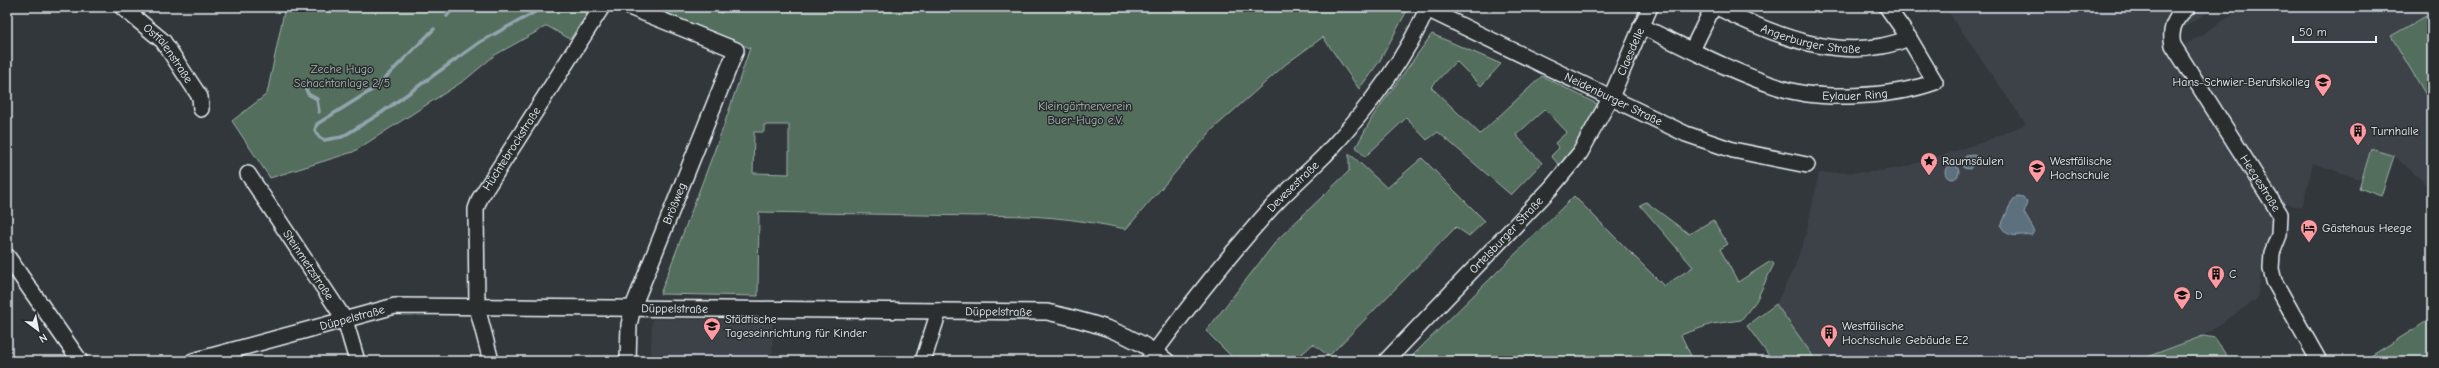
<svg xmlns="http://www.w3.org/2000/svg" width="2439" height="368" viewBox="0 0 2439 368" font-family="'Comic Neue',sans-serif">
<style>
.built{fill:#3c434a}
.green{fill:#536e5d;stroke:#9eb0aa;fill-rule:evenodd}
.water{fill:#5b707e;stroke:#93a4af}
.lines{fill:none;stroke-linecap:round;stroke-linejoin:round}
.stream{stroke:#93a4af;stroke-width:3.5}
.minor-casing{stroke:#e8f1f8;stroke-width:18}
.minor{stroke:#2a2d2e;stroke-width:15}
.labels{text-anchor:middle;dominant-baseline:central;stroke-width:3;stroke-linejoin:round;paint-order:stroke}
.street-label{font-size:12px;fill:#e8f1f8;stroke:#2a2d2e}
.park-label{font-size:12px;fill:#a5b6b2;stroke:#2a2d2e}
.poi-label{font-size:12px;fill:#e8f1f8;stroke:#2a2d2e;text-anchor:start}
</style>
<rect width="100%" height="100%" fill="#32373b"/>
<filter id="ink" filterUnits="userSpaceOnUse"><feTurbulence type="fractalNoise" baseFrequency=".025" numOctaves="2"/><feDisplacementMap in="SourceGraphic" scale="8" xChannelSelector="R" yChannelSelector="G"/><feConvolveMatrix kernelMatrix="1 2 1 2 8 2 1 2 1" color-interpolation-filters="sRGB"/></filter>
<g filter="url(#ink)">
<g class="built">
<polygon points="1945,7 2216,7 2163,40 2273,211 2272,233 2265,251 2257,299 2203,336 2136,361 1815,361 1776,304 1795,266 1806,234 1819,173 1874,172 1905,167 1983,142 2026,124"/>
<polygon points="2245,7 2432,7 2432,189 2394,156 2371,148 2360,179 2313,163 2302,208 2283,203 2182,47"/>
<polygon points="652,319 773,320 772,361 651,361"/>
</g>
<g class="green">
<polygon points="285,7 592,7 570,39 547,26 495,55 465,80 353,152 270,178 232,121 267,94"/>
<path d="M648 7H1409L1379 62 1359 89 1323 37 1286 64 1213 129 1126 229C1073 218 1031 214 977 216L759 212 758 296 660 294 723 128 750 48ZM764 125H789V174L753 173 754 132H764Z"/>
<polygon points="2428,15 2432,22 2432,98 2429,100 2391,36"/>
<polygon points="1432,34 1501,64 1481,86 1456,61 1431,87 1480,134 1542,76 1601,106 1562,168 1551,156 1559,148 1555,143 1567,132 1545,109 1516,135 1542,163 1511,195 1438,132 1427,140 1406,118 1365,157 1356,147 1373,116"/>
<polygon points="2371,149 2394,156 2381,196 2359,188"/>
<polygon points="1349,153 1387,188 1422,158 1485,221 1469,236 1456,227 1329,356 1313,344 1294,361 1236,361 1206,331 1278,239 1349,171"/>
<polygon points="1574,196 1664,286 1693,267 1640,205 1646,202 1689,234 1713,220 1728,244 1720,249 1738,282 1771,261 1774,264 1756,301 1741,320 1712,324 1681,335 1693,360 1707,357 1709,361 1407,361"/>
<polygon points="1776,304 1811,353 1815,361 1773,361 1747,326"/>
<polygon points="2432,318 2432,361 2363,361"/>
<polygon points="2203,336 2215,338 2230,361 2136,361"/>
</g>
<g class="water">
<polygon points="1975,155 1977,158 1970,169 1964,168 1963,160 1966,156"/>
<circle cx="1952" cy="172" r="7"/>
<path d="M2017 196 2023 197 2027 202 2024 213 2034 230 2032 235C2020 233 2009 241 2001 226L2010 205Z"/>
</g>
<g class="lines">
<g class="stream">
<polyline points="710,7 721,12 727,7"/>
<polyline points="447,16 454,7"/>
<polyline points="434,29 375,88 317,124 315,130 319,137 324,140 342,137 381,113 480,42 544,7"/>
<polyline points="304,84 308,94 317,99 319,112"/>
</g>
<g class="minor-casing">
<g id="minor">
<path id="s1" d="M122 7 163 41 200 97 201 109"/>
<path id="s2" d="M1717 7C1774 36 1845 65 1909 38"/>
<path id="s3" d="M2188 7C2175 17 2169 29 2173 45L2280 214 2279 235 2272 253 2271 269 2274 281 2319 361"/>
<path id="s4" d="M1427 9 1686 134 1733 150 1807 165"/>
<path id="s5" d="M1641 26C1685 47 1732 72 1778 87 1819 102 1894 97 1935 82L1909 38 1887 7"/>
<polyline points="1692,50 1713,7"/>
<path id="s6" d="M248 174 345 320 357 361"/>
<polyline points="7,256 80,361"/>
<path id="s7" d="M193 361 395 306 1047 312C1091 322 1131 332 1167 361"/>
<path id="s8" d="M491 361 477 307 476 209 480 198 602 7"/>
<path id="s9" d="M628 361 629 325 633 307 736 50 629 7"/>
<polyline points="923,361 939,311"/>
<path id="s10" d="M1148 361C1187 308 1229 255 1273 206 1290 188 1308 172 1325 155 1365 112 1404 62 1428 7"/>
<path id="s11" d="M1386 361 1551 188 1580 153 1611 97 1650 7"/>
</g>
</g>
<use href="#minor" class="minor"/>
</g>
</g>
<defs>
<g id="school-pin" transform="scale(0.9)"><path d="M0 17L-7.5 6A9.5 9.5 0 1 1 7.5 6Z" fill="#ff9aa2" stroke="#2a2d2e"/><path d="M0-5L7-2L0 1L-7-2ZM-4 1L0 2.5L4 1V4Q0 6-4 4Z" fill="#111"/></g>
<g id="building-pin" transform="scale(0.9)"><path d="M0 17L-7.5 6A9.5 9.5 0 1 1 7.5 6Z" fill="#ff9aa2" stroke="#2a2d2e"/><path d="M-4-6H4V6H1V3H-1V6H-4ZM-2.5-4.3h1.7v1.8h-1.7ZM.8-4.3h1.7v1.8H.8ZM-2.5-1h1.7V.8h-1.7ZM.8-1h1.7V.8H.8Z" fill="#111"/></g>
<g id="sight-pin" transform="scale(0.9)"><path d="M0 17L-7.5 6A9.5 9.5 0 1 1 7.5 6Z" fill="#ff9aa2" stroke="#2a2d2e"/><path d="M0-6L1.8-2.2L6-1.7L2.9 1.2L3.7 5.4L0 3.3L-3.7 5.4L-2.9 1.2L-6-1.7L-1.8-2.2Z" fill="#111"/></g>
<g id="university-pin" transform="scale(0.9)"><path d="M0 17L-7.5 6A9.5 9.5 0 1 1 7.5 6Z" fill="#ff9aa2" stroke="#2a2d2e"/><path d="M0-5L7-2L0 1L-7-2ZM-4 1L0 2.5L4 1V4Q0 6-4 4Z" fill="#111"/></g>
<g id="hotel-pin" transform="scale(0.9)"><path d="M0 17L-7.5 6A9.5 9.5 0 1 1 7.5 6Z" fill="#ff9aa2" stroke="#2a2d2e"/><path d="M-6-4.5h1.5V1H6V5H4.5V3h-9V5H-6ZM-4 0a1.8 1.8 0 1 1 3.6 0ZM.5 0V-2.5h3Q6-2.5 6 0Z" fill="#111"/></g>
</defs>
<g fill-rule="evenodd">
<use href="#school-pin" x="2323" y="82"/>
<use href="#building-pin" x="2358" y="131"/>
<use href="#sight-pin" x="1929" y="161"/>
<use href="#university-pin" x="2037" y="168"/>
<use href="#hotel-pin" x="2309" y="228"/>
<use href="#building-pin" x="2216" y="274"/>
<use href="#university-pin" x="2182" y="295"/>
<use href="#school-pin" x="712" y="326"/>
<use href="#building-pin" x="1829" y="333"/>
</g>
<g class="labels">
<g class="street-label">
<text stroke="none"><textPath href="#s2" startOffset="100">Angerburger Straße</textPath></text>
<text stroke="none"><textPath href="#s11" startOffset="398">Claesdelle</textPath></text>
<text stroke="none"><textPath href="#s1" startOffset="66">Ostfalenstraße</textPath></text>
<text stroke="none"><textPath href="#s5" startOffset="228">Eylauer Ring</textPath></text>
<text stroke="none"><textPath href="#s4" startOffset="207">Neidenburger Straße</textPath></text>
<text stroke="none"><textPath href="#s8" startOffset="224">Hüchtebrockstraße</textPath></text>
<text stroke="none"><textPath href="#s3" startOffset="207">Heegestraße</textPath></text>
<text stroke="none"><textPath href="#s10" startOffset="227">Devesestraße</textPath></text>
<text stroke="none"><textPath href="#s9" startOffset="166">Brößweg</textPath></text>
<text stroke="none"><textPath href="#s11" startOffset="174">Ortelsburger Straße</textPath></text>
<text stroke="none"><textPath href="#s6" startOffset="109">Steinmetzstraße</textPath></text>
<text stroke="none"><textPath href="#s7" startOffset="489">Düppelstraße</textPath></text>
<text stroke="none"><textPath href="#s7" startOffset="813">Düppelstraße</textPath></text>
<text stroke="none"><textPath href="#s7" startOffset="165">Düppelstraße</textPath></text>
</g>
<g class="park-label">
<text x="342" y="69">Zeche Hugo<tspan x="342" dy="14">Schachtanlage 2/5</tspan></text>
<text x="1085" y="106">Kleingärtnerverein<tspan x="1085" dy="14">Buer-Hugo e.V.</tspan></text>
</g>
<g class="poi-label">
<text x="2310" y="82" text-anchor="end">Hans-Schwier-Berufskolleg</text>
<text x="2371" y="131">Turnhalle</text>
<text x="1942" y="161">Raumsäulen</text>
<text x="2050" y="161">Westfälische<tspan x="2050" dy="14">Hochschule</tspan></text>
<text x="2322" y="228">Gästehaus Heege</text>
<text x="2229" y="274">C</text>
<text x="2195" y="295">D</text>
<text x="725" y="319">Städtische<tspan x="725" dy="14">Tageseinrichtung für Kinder</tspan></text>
<text x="1842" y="326">Westfälische<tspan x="1842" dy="14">Hochschule Gebäude E2</tspan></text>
</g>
</g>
<rect width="2439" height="368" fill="none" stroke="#2a2d2e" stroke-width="24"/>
<rect x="12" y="12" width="2415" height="344" fill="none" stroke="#e8f1f8" stroke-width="1.5" filter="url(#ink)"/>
<g transform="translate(38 330) rotate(148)" stroke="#2a2d2e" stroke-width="3" paint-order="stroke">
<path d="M0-3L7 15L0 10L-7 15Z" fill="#e8f1f8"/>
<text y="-6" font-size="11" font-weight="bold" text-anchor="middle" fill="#e8f1f8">N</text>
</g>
<path d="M2293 36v6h83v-6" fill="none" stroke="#e8f1f8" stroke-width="2"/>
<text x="2299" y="36" font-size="12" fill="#e8f1f8" stroke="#2a2d2e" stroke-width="3" paint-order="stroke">50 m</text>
</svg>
